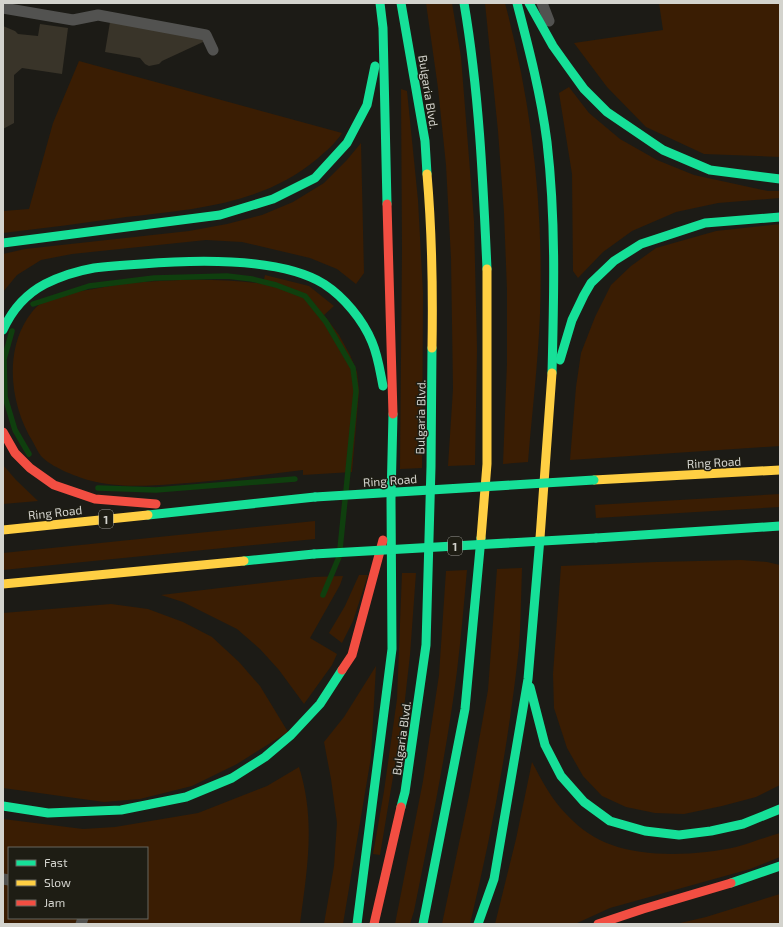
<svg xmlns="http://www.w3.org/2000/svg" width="783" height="927" viewBox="0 0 783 927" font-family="'Exo 2',sans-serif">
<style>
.green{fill:#3a1d03;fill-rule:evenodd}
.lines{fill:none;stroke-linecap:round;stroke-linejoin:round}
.stream{stroke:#0f3f0e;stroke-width:5.5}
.building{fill:#393429}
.lane{stroke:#525250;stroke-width:11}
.fast{stroke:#16e098;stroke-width:9}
.slow{stroke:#ffcf43;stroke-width:9}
.jam{stroke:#f24e42;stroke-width:9}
.fast-bridge{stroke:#16e098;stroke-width:9}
.labels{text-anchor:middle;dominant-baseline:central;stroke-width:3;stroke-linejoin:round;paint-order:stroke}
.shield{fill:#1e1d14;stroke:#9d9c96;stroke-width:1}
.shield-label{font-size:11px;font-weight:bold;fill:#d3d3cd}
.street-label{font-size:12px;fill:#d3d3cd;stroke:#1e1d14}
</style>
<rect width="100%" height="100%" fill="#1c1b16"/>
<g class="green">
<polygon points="426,3 452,3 461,57 474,221 477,349 475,465 448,466 453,389 451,258 446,165 438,88"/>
<path d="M485 3H505C532 104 544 210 540 314 538 364 532 413 528 462L503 464 507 363V290L504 213 498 131Z"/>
<polygon points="659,3 780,3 780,157 704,154 646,127 607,87 574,43 663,30"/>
<path d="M79 61 342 133C335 144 326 151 317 159 262 205 193 209 126 217 85 223 44 228 3 233V211L29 209 53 123Z"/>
<polygon points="569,87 589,113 620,139 657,160 694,175 768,191 780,191 780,198 718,203 676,212 632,231 603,252 578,278 573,271 572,174 559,93"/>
<polygon points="401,89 407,91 418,200 423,293 422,468 400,469 402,249"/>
<polygon points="361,143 364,273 356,284 337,269 310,258 242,242 206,240 72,254 41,260 17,275 3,292 3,254 25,249 189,231 227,224 262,215 293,202 324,183 346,161"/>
<polygon points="780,224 780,446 570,460 576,387 581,353 595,317 611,285 631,266 656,248 716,231"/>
<path d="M265 275 309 286 334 306 324 315 339 335 350 355 357 372 359 391 352 472 303 475V470C260 475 217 481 174 484 146 486 117 488 88 480 75 476 51 467 41 456 38 452 35 446 33 442 11 407 4 355 27 319 31 313 36 306 43 302 56 294 72 293 87 290 101 288 116 284 130 283 174 279 220 278 263 284Z"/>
<polygon points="3,465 16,480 38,501 3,504"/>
<polygon points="780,494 780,507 596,518 595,505"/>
<polygon points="315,521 315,539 3,570 3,553"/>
<polygon points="741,560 767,562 780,565 780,785 756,797 722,806 684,814 655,813 626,807 602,796 583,776 567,748 554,708 553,674 561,566 656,562"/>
<path d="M522 568C521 594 521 621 519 647 509 740 492 833 470 924H442L469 796 488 690 497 569Z"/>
<path d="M467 570C464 604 461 637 457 671 447 751 430 831 414 911L410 924H395L423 781 439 675 446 571Z"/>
<polygon points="402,573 416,573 410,655 403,717 380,855 373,854 384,791 397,699"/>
<polygon points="359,575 368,575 353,621 342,643 329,633 345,606"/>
<polygon points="343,576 340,585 310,638 337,654 332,665 304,704 279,670 260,649 237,629 183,602 161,595 314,577"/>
<polygon points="111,604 148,609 183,622 212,637 239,662 260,686 288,732 237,764 192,786 140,799 104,802 3,788 3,613"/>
<polygon points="376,666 371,757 343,924 324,924 334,866 337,823 331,779 324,742 344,717"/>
<path d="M532 762C542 781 552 800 567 815 579 828 596 840 612 845 646 858 702 855 736 847 751 843 766 837 780 833V857L750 869 610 908 575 924H495L516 839Z"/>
<path d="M299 767C316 821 307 869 300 924H3V819L83 829 115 827 198 813 267 786ZM9 848H147V918H9Z"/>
<polygon points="780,894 780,924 676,924 706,917"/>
</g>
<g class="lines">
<g class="stream">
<polyline points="33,304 89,286 154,278 227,276 252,279 276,285 305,296 326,322 353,368 356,391 346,491"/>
<polyline points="12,331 4,359 5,397 15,430 29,454"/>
<polyline points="98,488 156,490 295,479"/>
<polyline points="340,549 345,500"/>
<polyline points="323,595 339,557"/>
</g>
</g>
<g class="building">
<polygon points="110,22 204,37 203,42 162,61 159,64 149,66 145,64 140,58 105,52"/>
<polygon points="40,24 68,28 62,74 22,68 14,75 14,123 3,129 3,26 15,31 18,34 38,36"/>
</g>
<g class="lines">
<g class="lane">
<polyline points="542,3 549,21"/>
<polyline points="3,8 73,20 98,15 206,35 213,50"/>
<polyline points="3,879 9,880"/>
<polyline points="81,924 83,918"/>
</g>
<g class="fast">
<polyline points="380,3 383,28 387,204"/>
<polyline points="401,3 425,141 427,174"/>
<path d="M464 3C479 91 483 180 487 269"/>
<path d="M517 3C529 49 541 95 547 142 556 219 554 296 552 373"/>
<polyline points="529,3 553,46 568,67 584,89 607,112 663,150 710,170 780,179"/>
<polyline points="3,243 220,215 273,199 315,178 347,143 367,105 375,66"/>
<path d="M3 330C12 310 26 294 45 284 61 276 77 271 94 268 110 266 126 265 142 264 193 260 280 257 324 284 344 297 363 320 372 342 378 356 380 371 383 386"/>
<polyline points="560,360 572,320 584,295 591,283 614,261 641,244 705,223 780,217"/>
<polyline points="148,515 315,497"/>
<polyline points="596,538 780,526"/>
<polyline points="244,561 314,554"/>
<polyline points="530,687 545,745 561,776 584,802 610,821 645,831 679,835 711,831 743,824 780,809"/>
<polyline points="3,806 48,813 121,810 186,797 232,778 265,757 291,735 320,704 342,670"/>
<polyline points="401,807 405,792 426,645 431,467 432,348"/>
<polyline points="731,883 780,866"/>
<polyline points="357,924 392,649 391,499 393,414"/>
<polyline points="423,924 465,709 481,538"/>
<polyline points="478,924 494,879 528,679 540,538"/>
</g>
<g class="slow">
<path d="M427 174C432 232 433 290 432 348"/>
<polyline points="594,480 780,470"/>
<polyline points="3,530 148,515"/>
<polyline points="481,538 487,464 487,269"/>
<polyline points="540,538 552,373"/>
<polyline points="3,584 244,561"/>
</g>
<g class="jam">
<polyline points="387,204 393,414"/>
<polyline points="3,432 15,453 30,468 54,485 95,499 156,504"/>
<polyline points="342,670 352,655 383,540"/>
<polyline points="374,924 401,807"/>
<polyline points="598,924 643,909 731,883"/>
</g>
<g class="fast-bridge">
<polyline points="315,497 594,480"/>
<polyline points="314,554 596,538"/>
</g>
</g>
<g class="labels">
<g class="shield">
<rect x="99" y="510" width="14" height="18" rx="3"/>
<rect x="448" y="537" width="14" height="18" rx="3"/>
</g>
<g class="shield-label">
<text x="106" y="519">1</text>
<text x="455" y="546">1</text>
</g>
<g class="street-label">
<text transform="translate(429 92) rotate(81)">Bulgaria Blvd.</text>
<text transform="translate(420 417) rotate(-89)">Bulgaria Blvd.</text>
<text transform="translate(714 462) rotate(-3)">Ring Road</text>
<text transform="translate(390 480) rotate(-4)">Ring Road</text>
<text transform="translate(55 512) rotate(-6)">Ring Road</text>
<text transform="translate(401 738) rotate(-82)">Bulgaria Blvd.</text>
</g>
</g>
<rect width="783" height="927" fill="none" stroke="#d3d3cd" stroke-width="8"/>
<rect x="8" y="847" width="140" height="72" fill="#1e1d14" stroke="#66665e"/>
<rect x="16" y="860" width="20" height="6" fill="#16e098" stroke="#66665e"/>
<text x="44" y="867" font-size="12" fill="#d3d3cd">Fast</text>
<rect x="16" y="880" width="20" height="6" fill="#ffcf43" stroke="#66665e"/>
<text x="44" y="887" font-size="12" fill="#d3d3cd">Slow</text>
<rect x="16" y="900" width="20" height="6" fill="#f24e42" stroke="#66665e"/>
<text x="44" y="907" font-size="12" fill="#d3d3cd">Jam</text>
</svg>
